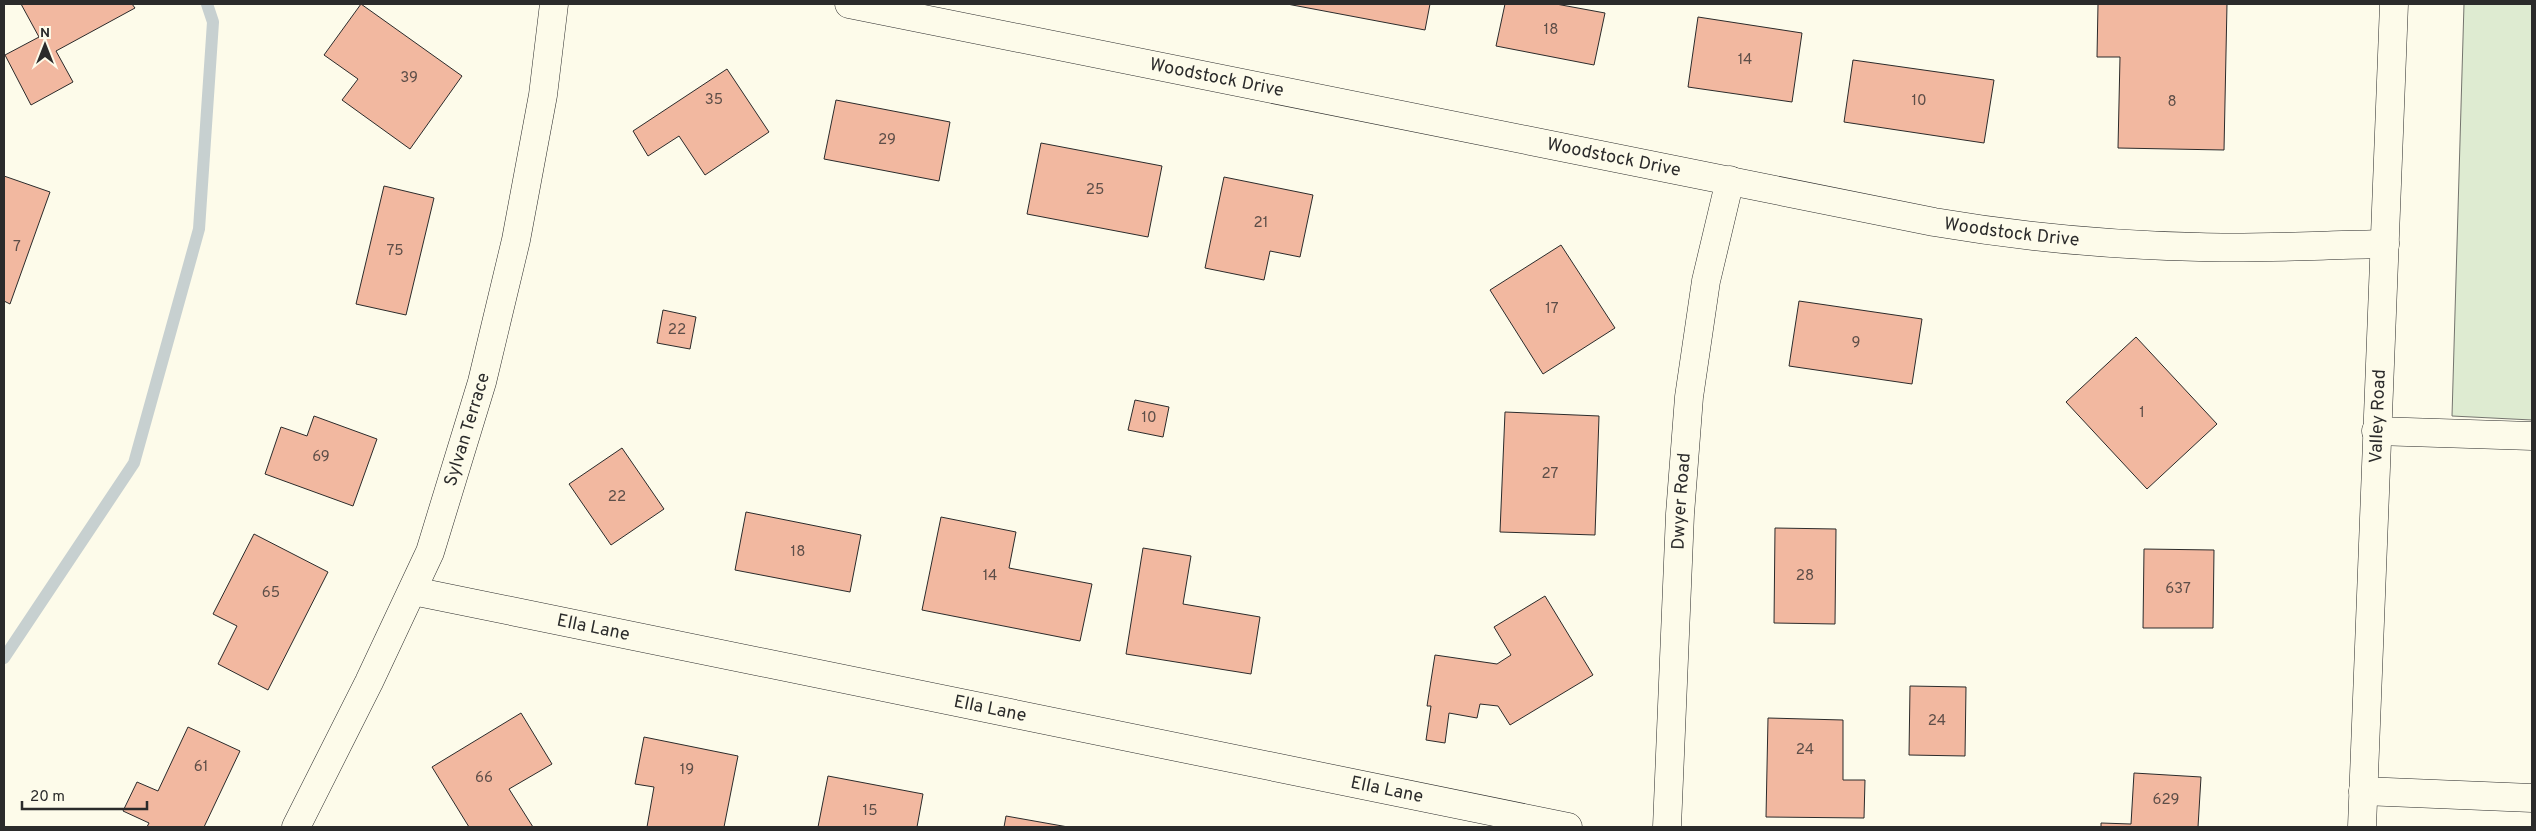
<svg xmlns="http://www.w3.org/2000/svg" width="2536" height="831" viewBox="0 0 2536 831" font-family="Overpass,sans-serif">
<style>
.green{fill:#deebd1;stroke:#74746e}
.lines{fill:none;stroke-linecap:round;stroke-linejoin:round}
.stream{stroke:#c7d0d0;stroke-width:12}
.building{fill:#f2b8a0;stroke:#2b2b2b}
.minor-casing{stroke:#2b2b2b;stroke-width:29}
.major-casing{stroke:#2b2b2b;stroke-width:29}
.minor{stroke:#fdfbea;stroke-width:28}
.major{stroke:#fdfbea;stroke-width:28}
.labels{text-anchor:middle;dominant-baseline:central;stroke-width:4;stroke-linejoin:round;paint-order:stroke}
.number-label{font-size:15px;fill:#5d4e48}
.street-label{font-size:18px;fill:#2b2b2b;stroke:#fdfbea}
</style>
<rect width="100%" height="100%" fill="#fdfbea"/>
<polygon class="green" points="2464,4 2532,4 2532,420 2452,416"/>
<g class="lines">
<polyline class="stream" points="4,658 134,463 199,229 213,22 207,4"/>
</g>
<g class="building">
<polygon points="21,4 132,4 135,8 56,51 73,82 31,105 5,55 39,37"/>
<polygon points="361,4 462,76 410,149 342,100 358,79 324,55"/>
<polygon points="1287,4 1430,4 1425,30"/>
<polygon points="1505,4 1556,4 1605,13 1594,65 1496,46"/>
<polygon points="2098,4 2227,4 2224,150 2118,148 2120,57 2097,57"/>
<polygon points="1698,17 1802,33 1792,102 1688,87"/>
<polygon points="1853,60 1994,80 1984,143 1844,122"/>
<polygon points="727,69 769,132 705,175 679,136 648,156 633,131"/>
<polygon points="836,100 950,122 939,181 824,159"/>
<polygon points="1041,143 1162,166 1148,237 1027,214"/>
<polygon points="4,176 50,192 10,304 4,301"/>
<polygon points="1224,177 1313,195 1300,257 1270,251 1264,280 1205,268"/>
<polygon points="384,186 434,198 406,315 356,304"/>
<polygon points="1561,245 1615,328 1543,374 1490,290"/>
<polygon points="1799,301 1922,319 1912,384 1789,366"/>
<polygon points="663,310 696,317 690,349 657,343"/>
<polygon points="2136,337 2217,424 2147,489 2066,402"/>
<polygon points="1135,400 1169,407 1163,437 1128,430"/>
<polygon points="1505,412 1599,416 1595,535 1500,532"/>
<polygon points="314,416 377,439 353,506 265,474 281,427 307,436"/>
<polygon points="622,448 664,509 611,545 569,484"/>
<polygon points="746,512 861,535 850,592 735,570"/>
<polygon points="941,517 1016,532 1009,568 1092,584 1080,641 922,610"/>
<polygon points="1775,528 1836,529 1835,624 1774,623"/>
<polygon points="254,534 328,572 268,690 218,664 237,626 213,614"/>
<polygon points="1143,548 1191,556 1183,604 1260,617 1251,674 1126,654"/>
<polygon points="2144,549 2214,550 2213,628 2143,628"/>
<polygon points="1545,596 1593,675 1510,725 1498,706 1480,704 1477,718 1449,713 1445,743 1426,740 1431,706 1427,706 1435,655 1497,664 1511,655 1494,627"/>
<polygon points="1910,686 1966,687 1965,756 1909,755"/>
<polygon points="521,713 552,764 509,789 533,827 469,827 432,767"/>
<polygon points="1768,718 1843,720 1843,780 1865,780 1864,818 1766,817"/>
<polygon points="188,727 240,751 204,827 147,827 149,823 123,811 137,782 158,791"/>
<polygon points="644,737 738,756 724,827 647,827 654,787 635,784"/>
<polygon points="2134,773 2201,777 2198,827 2101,827 2101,823 2131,824"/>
<polygon points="828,776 923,794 917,827 818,827"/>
<polygon points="1006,816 1068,827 1004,827"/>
</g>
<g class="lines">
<g class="minor-casing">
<g id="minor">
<path id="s1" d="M849 4 1934 222C2022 237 2110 245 2199 247 2260 249 2323 245 2385 244"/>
<polyline points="2376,431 2532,436"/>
<path id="s2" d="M413 591 1568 827"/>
<polyline points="2363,791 2532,798"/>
<path id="s3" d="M296 827 369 682 430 552 482 382 516 240 543 95 554 4"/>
<path id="s4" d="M1667 827 1680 514 1689 397 1706 281 1730 180"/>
</g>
</g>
<g class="major-casing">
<g id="major">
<path id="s5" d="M2362 827 2394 4"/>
</g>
</g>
<use href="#minor" class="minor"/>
<use href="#major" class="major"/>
</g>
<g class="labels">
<g class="number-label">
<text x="1551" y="30">18</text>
<text x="1745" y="60">14</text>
<text x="409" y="78">39</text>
<text x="714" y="100">35</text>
<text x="1919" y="101">10</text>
<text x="2172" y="102">8</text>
<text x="887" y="140">29</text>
<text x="1095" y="190">25</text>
<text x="1261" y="223">21</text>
<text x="17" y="247">7</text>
<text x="395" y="251">75</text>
<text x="1552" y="309">17</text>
<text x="677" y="330">22</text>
<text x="1856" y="343">9</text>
<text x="2142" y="413">1</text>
<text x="1149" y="418">10</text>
<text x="321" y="457">69</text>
<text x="1550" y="474">27</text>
<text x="617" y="497">22</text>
<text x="798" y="552">18</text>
<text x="990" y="576">14</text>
<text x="1805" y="576">28</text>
<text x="2178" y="589">637</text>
<text x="271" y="593">65</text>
<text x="1937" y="721">24</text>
<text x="1805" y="750">24</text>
<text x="201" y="767">61</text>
<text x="687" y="770">19</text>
<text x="484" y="778">66</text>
<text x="2166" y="800">629</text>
<text x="870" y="811">15</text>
</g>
<g class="street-label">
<text stroke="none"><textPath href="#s1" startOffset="375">Woodstock Drive</textPath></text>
<text stroke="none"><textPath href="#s1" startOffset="780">Woodstock Drive</textPath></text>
<text stroke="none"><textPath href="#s1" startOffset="1185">Woodstock Drive</textPath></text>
<text stroke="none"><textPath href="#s5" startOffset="411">Valley Road</textPath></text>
<text stroke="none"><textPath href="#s3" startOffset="434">Sylvan Terrace</textPath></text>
<text stroke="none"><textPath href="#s4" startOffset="326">Dwyer Road</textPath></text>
<text stroke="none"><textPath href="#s2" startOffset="184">Ella Lane</textPath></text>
<text stroke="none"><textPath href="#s2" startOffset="589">Ella Lane</textPath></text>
<text stroke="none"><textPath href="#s2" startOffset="994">Ella Lane</textPath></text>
</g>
</g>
<rect width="2536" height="831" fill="none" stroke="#2b2b2b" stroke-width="10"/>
<g transform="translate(45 45)" stroke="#fdfbea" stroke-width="4" paint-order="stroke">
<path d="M0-4L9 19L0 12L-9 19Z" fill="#2b2b2b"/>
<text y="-8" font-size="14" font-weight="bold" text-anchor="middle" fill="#2b2b2b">N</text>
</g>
<path d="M22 801v8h125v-8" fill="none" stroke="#2b2b2b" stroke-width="2.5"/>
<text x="30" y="801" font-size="15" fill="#2b2b2b" stroke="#fdfbea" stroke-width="4" paint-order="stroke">20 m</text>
</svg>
